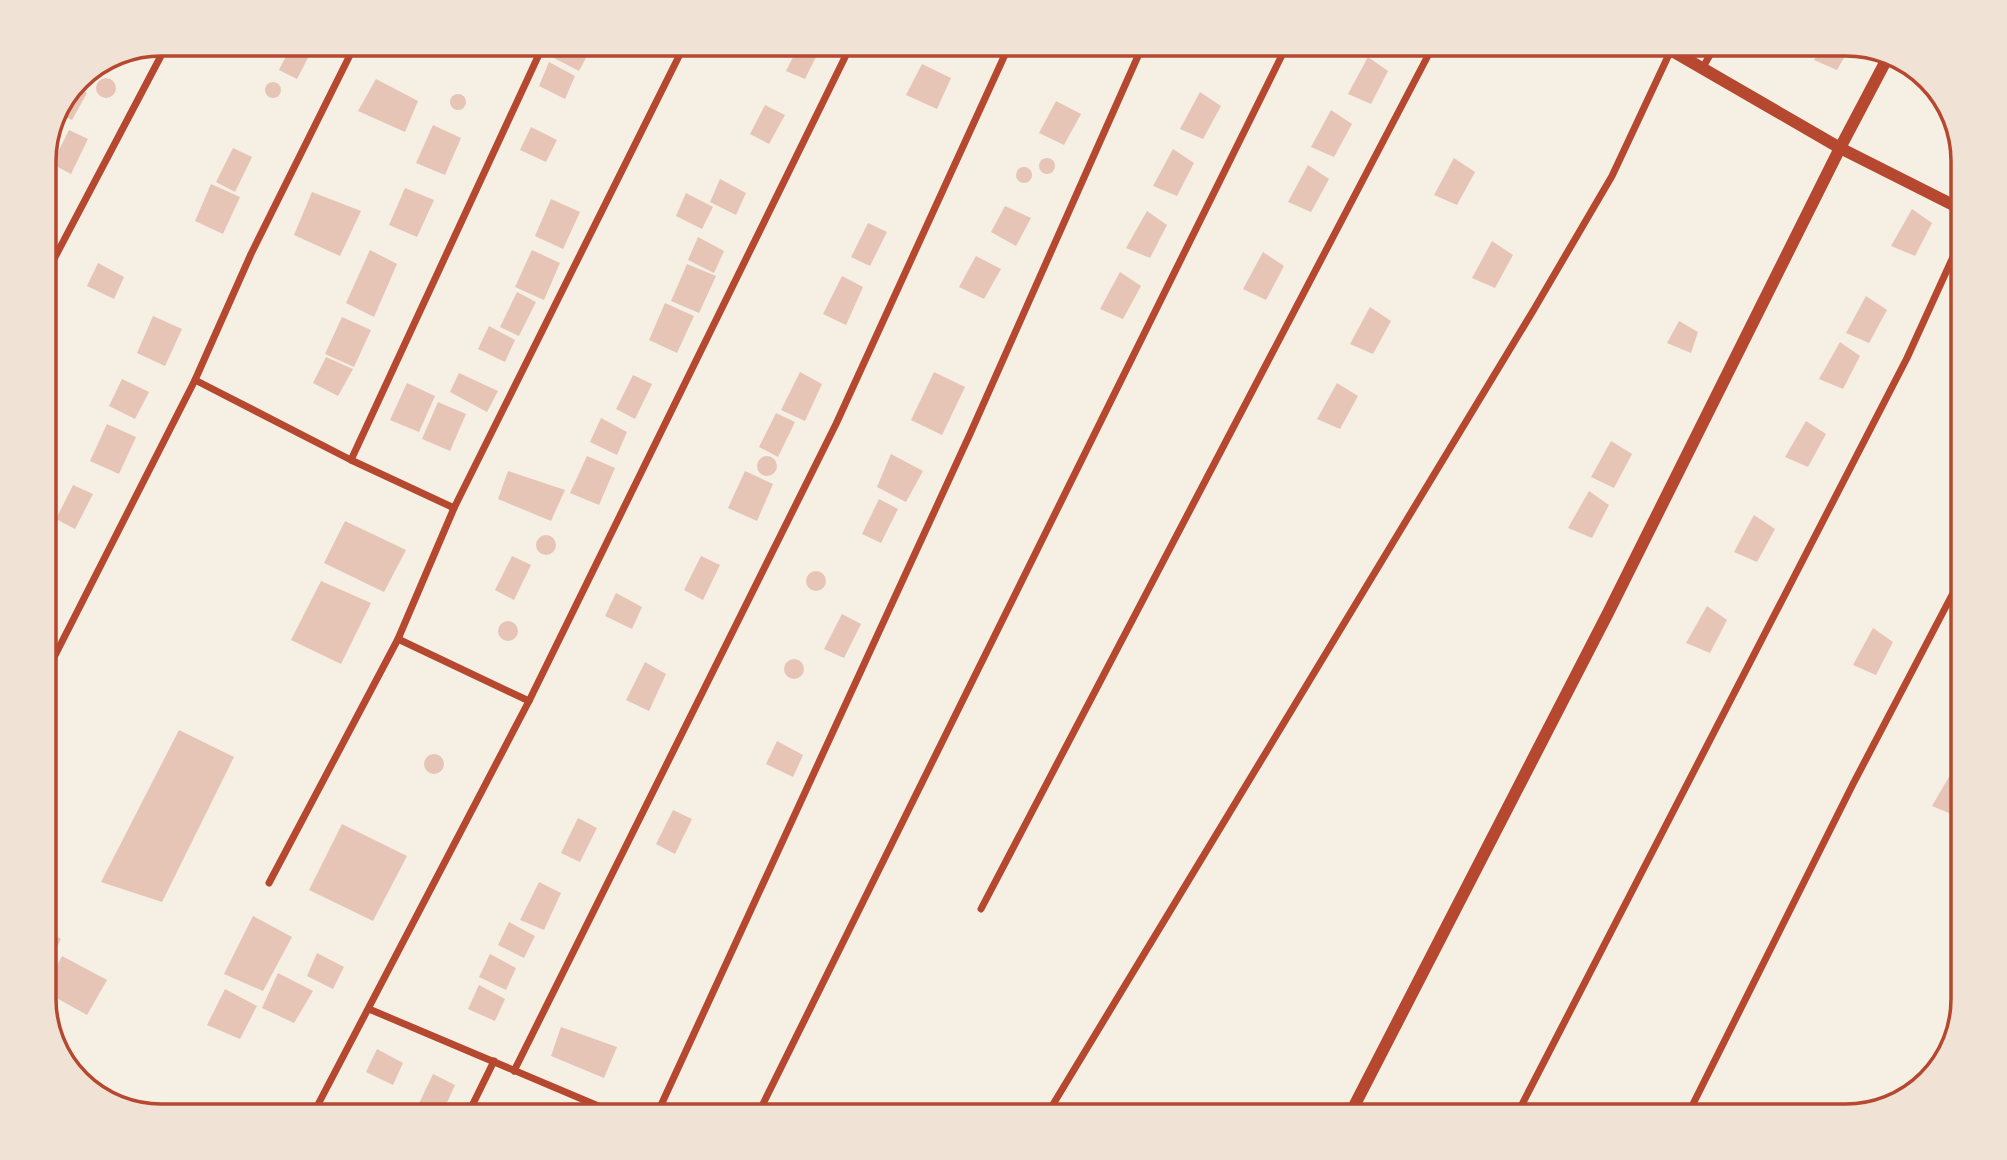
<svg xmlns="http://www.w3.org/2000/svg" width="2007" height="1160" viewBox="0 0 2007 1160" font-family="'PT Sans Narrow',sans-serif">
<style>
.building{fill:#e6c5b7}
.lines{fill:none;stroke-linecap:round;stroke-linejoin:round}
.minor{stroke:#b5482f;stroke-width:7}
.tertiary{stroke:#b5482f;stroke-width:12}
.rim{fill:none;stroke:#b5482f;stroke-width:3.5}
</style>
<rect width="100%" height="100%" fill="#f6efe4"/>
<g class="building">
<polygon points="1823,44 1851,45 1837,70 1814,60"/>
<polygon points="1217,47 1243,47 1238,56"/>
<polygon points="797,49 820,49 805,79 786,71"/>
<polygon points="558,50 590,50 579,71 554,58"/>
<polygon points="288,52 311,52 297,79 279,70"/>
<polygon points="1368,57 1388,71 1371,104 1348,94"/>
<polygon points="549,62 575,76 565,99 539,86"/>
<polygon points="922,64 951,78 937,109 906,95"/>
<circle cx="106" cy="88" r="10"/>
<polygon points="376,79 418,101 405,132 358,111"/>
<circle cx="273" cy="90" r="8"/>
<polygon points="74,87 87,93 72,120 62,115"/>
<polygon points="1200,92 1221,106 1203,139 1180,129"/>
<circle cx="458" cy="102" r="8"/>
<polygon points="1056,101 1081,114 1064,145 1039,133"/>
<polygon points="765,105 785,115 769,144 750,134"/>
<polygon points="1331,110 1352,124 1334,157 1311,147"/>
<polygon points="433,125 461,138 445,175 416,163"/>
<polygon points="531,127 557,140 546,162 520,150"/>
<polygon points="69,130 88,139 71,174 52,164"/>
<polygon points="233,148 252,157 235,192 216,182"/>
<polygon points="1173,149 1194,163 1177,196 1153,186"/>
<circle cx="1047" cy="166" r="8"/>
<polygon points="1454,158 1475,172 1457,205 1434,195"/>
<polygon points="1308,165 1329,179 1311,212 1288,202"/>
<circle cx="1024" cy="175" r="8"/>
<polygon points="720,179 746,193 736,215 710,202"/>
<polygon points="211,184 240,197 223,234 195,221"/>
<polygon points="405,188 434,200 417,237 389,225"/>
<polygon points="312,192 361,211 340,256 294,235"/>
<polygon points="686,193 713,207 702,229 676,216"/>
<polygon points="551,199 580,212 563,249 535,236"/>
<polygon points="1005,206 1031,218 1016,246 991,232"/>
<polygon points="1912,209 1932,223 1915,256 1891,246"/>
<polygon points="1147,211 1167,225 1150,258 1126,248"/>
<polygon points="868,223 887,232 870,266 851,257"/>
<polygon points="698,237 724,251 714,273 688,260"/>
<polygon points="1492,241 1513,255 1495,288 1472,278"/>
<polygon points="370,250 397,264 374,317 346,303"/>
<polygon points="532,250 560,263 544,300 515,287"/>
<polygon points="1263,252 1284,266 1266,300 1243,289"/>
<polygon points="976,256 1001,269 984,299 959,287"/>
<polygon points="98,263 124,277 114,299 87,286"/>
<polygon points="687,264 716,276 699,313 671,301"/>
<polygon points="1120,272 1141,286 1123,319 1100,309"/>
<polygon points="842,276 863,287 846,325 823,314"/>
<polygon points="517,292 536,302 519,336 500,327"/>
<polygon points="1866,296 1887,310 1869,343 1846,333"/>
<polygon points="665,303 694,316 677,353 649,340"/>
<polygon points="1370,307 1391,321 1373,354 1350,344"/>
<polygon points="153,316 182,329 165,366 137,353"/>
<polygon points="342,317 371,330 354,367 325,354"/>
<polygon points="1679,321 1698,332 1691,353 1667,343"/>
<polygon points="489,326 515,340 505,362 478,349"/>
<polygon points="1840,342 1860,356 1843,389 1819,379"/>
<polygon points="326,357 353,369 338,396 313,383"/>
<polygon points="800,372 822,384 805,421 781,410"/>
<polygon points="934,372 965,387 942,435 911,420"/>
<polygon points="459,373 498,391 487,412 450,392"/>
<polygon points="633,375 652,384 635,419 616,409"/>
<polygon points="122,379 149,392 135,419 109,406"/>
<polygon points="407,383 435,396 419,432 390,420"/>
<polygon points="1337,383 1358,396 1340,429 1317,419"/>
<polygon points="438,402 466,414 450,451 422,439"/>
<polygon points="776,413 795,422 778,457 759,447"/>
<polygon points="601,418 627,432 617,455 590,442"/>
<polygon points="1806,421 1826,434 1808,467 1785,457"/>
<polygon points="107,424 136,437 119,474 90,461"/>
<polygon points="1611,441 1632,454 1614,488 1591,477"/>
<polygon points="891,454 923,471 906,502 877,487"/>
<polygon points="587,456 615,468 599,505 570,493"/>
<circle cx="767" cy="466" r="10"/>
<polygon points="508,471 565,490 551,521 498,499"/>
<polygon points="745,471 773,484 757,521 728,508"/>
<polygon points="73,485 93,494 75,529 56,519"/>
<polygon points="1589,491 1609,505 1592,538 1568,528"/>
<polygon points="879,499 898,509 881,543 862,534"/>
<polygon points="1754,515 1775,529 1757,562 1734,552"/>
<polygon points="345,521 406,550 384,592 324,563"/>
<circle cx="546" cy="545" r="10"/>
<polygon points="512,556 531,565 514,600 495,590"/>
<polygon points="701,556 720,565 703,600 684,590"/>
<circle cx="816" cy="581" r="10"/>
<polygon points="321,581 371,603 341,664 291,640"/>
<polygon points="616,593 642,607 632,629 605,616"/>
<polygon points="1707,606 1727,620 1710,653 1686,643"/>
<polygon points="842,614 861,624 844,658 824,649"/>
<circle cx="508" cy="631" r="10"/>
<polygon points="1873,628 1893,642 1876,675 1853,665"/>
<circle cx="794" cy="669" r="10"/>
<polygon points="645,662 666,674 649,711 626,700"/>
<polygon points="179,730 234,757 162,902 101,882"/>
<polygon points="777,741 803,755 793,777 766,764"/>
<circle cx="434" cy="764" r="10"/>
<polygon points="1953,770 1963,776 1963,802 1956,816 1932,806"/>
<polygon points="673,810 692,819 675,854 656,844"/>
<polygon points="578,818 597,828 580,862 561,853"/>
<polygon points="342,824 407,856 373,921 309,890"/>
<polygon points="539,882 561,893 544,930 520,920"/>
<polygon points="253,916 292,937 263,991 224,974"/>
<polygon points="509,922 535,936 524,958 498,945"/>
<polygon points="44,930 61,939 44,971"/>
<polygon points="317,953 344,967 333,989 307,976"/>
<polygon points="490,954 516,968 506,990 479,977"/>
<polygon points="62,956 107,980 87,1015 44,991"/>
<polygon points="278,973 313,991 294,1023 262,1008"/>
<polygon points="479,985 505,999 495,1021 468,1009"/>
<polygon points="225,989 257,1006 240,1039 207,1025"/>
<polygon points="561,1027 617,1047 604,1078 551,1056"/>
<polygon points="377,1049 403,1063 393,1085 366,1072"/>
<polygon points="433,1074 455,1085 441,1116 425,1116 415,1112"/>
</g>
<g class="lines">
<g class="minor">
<polyline points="1702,69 1716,44"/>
<polyline points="44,278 163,52"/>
<polyline points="195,380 351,460 454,508"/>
<polyline points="351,460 541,50"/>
<polyline points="398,639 529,701"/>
<polyline points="44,677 195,380 251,254 352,51"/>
<polyline points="269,883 398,639 454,508 682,50"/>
<polyline points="981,909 1433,46"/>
<polyline points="369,1009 622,1116"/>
<polyline points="514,1071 836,424 1008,48"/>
<polyline points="312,1116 529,701 849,49"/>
<polyline points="467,1116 494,1061"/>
<polyline points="656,1116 970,434 1142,47"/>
<polyline points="757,1116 1286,47"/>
<polyline points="1046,1116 1533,311 1612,176 1671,50"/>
<polyline points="1516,1116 1907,358 1963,235"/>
<polyline points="1687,1116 1853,784 1963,574"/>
</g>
<g class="tertiary">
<polyline points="1662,45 1840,148 1963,210"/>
<polyline points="1349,1116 1608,613 1840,148 1889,55"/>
</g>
</g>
<path d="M0 0H2007V1160H0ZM161 56H1846A105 105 0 0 1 1951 161V999A105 105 0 0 1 1846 1104H161A105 105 0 0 1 56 999V161A105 105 0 0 1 161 56Z" fill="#f1e2d6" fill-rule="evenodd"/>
<path class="rim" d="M161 56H1846A105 105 0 0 1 1951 161V999A105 105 0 0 1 1846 1104H161A105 105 0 0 1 56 999V161A105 105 0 0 1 161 56Z"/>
</svg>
